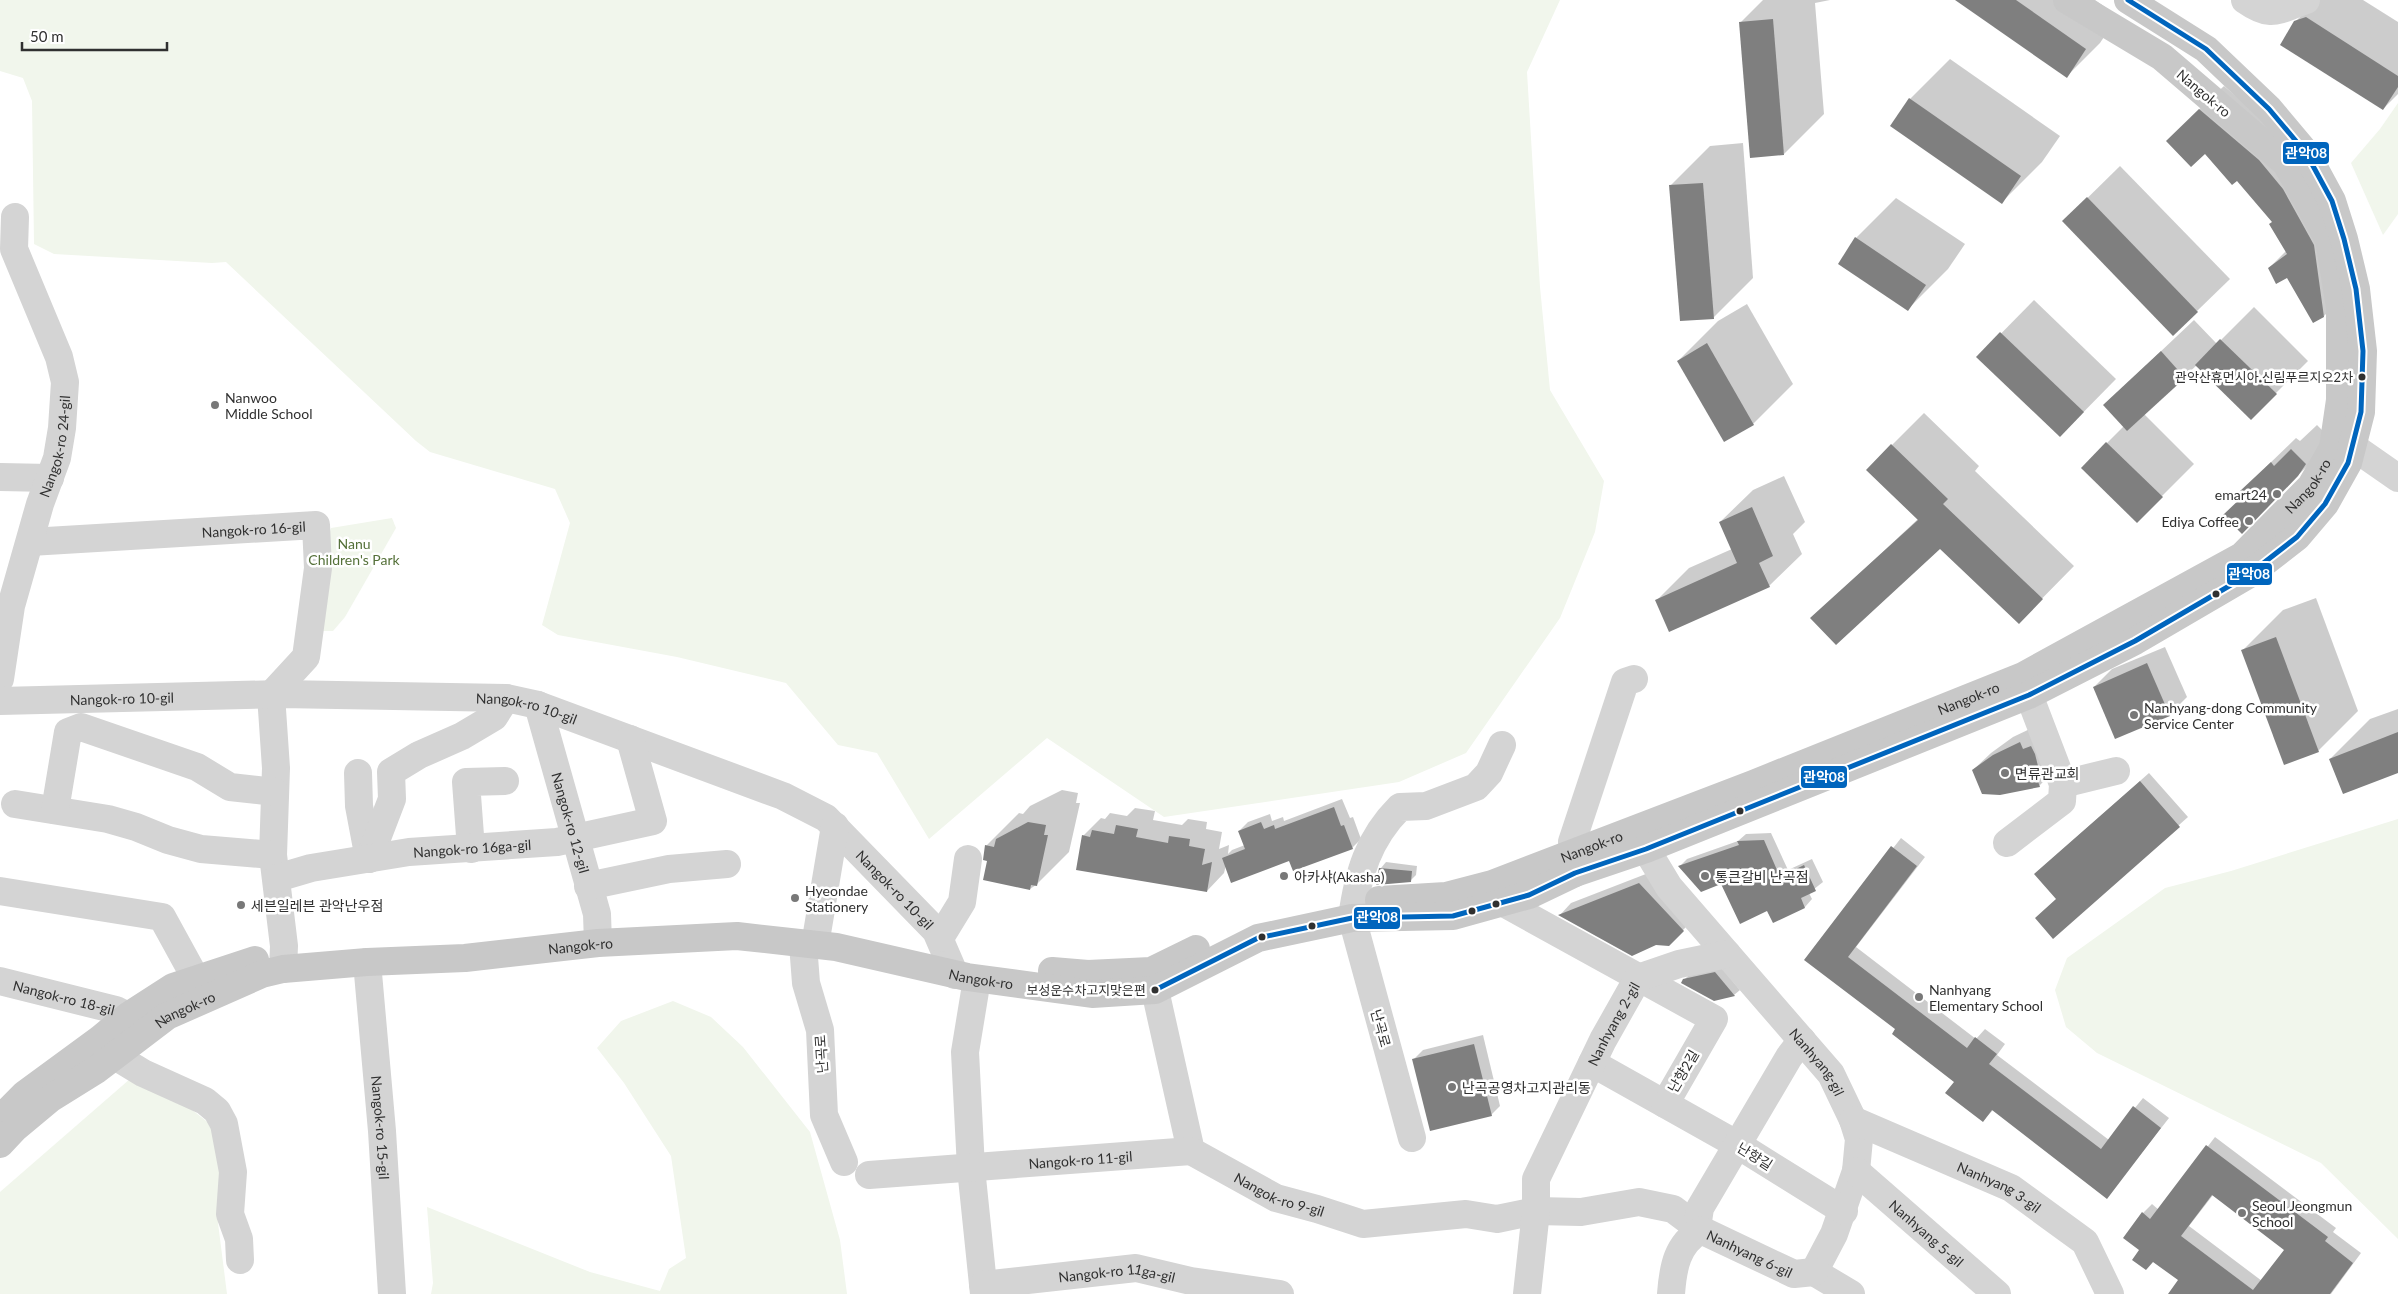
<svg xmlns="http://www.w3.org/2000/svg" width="2398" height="1294" viewBox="0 0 2398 1294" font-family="Lato,'Noto Sans KR',sans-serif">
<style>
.green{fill:#f1f6ec}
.shadow{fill:#0003;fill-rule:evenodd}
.building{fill:#7f7f7f;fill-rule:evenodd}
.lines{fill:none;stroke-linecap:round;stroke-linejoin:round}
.minor{stroke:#d4d4d4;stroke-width:28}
.major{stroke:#c8c8c8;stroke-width:28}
.bus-1-casing{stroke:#fff;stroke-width:9}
.bus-1{stroke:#0065bd;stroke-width:5}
.bus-dot{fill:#303030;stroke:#fff;stroke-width:2}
.poi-dot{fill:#787878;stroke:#fff;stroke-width:2}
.labels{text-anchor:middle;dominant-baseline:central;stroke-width:5;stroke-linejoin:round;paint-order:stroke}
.bus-label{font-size:13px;fill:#303030;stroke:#fff;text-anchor:end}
.street-label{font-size:14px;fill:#303030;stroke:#fff}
.poi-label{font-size:14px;fill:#303030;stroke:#fff;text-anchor:start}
.park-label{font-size:14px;fill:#547038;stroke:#fff}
.line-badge{stroke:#fff;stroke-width:2}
.badge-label{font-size:14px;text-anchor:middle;font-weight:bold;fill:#fff}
</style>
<rect width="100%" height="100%" fill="#fff"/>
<g class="green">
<polygon points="0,0 1560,0 1527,72 1540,287 1550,390 1604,481 1595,532 1560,618 1466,753 1399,782 1164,817 1047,738 929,839 877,753 838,745 786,683 677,657 558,635 542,625 570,523 555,489 430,452 416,441 226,262 212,263 54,254 34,244 32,101 23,78 0,71"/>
<polygon points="2398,103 2398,214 2383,235 2351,163 2380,129"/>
<polygon points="392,518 396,528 345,617 333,631 322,631 328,538 331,528"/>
<polygon points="2398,819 2398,1239 2321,1163 2097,1053 2066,1027 2055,990 2067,958 2165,888 2231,871"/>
<polygon points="673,1001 711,1017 743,1047 810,1132 840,1240 847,1294 431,1294 433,1283 427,1207 590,1272 660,1291 669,1269 686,1258 671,1156 624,1083 597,1048 621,1021"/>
<polygon points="130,1079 177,1098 210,1124 221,1157 218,1223 227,1294 0,1294 0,1192"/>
</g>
<g class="shadow">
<polygon points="1763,0 1830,0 1815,3 1824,114 1784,154 1741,22"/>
<polygon points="1958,0 2095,0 2118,16 2100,43 2067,76"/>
<polygon points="2317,0 2363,0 2398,22 2398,94 2383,109 2295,22"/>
<polygon points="1950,59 2060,136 2042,162 2002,202 1910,99"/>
<polygon points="2224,86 2283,137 2348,292 2324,316 2288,276 2269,268 2286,251 2273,222 2191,117"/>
<polygon points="1743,143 1753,278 1713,318 1670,186 1710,146"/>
<polygon points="2120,166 2230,279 2197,311 2064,221"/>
<polygon points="1896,198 1965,244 1948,269 1908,309 1856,238"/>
<polygon points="2034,300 2116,379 2060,436 1978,357"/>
<polygon points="1747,304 1793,384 1753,424 1678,361 1718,321"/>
<polygon points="2254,307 2308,361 2251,418 2197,365 2144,414 2194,464 2137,521 2107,443 2124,426 2104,405 2194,320 2217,344"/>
<polygon points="1924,413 1979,466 1975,471 2074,566 2019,622 1940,548 1812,618 1918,519 1892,445"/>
<polygon points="2317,425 2330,438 2323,450 2242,532 2245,496 2266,467 2296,438 2300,441"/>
<polygon points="1784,476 1805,522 1793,534 1802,554 1769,586 1656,601 1689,568 1732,549 1720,522 1753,490"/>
<polygon points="2316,598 2358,711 2318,751 2243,650 2283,610"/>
<polygon points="2165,647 2187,697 2169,715 2094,687 2112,669"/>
<polygon points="2398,709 2398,771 2330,759 2370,719"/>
<polygon points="2038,725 2057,768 2039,786 1973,770 1991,753 2013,737"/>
<polygon points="2149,773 2188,817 2053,937 2057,898 2045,865"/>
<polygon points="1062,790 1078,793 1076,803 1080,803 1069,852 1036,885 1030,889 989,860 986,846 1019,813 1023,814 1030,806"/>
<polygon points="1342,799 1350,818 1353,817 1361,839 1352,848 1290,859 1226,865 1224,873 1207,891 1083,836 1101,818 1105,819 1110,813 1127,816 1135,808 1155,811 1153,820 1182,825 1188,819 1207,822 1206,829 1222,832 1219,849 1229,845 1228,854 1232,850 1245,845 1239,831 1248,822 1270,814 1272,821 1283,817 1284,821"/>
<polygon points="1771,833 1788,870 1812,859 1823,882 1809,893 1812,899 1805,907 1768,909 1722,882 1680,866 1687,859 1738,841 1746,834"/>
<polygon points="1901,838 1925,857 1856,947 1976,1039 1985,1029 2005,1044 1997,1055 2109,1140 2143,1098 2169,1118 2107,1197 1993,1110 1983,1121 1955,1081 1897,1029 1806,960"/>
<polygon points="1386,862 1417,866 1416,875 1410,881 1381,868"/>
<polygon points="1651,872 1695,918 1669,944 1560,915 1571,903"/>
<polygon points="1721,967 1740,990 1734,995 1684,980 1690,974"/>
<polygon points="1483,1035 1500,1106 1491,1115 1414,1059 1423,1050"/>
<path d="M2215 1137 2336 1228 2333 1232 2361 1253 2331 1294H2180L2179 1280 2141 1250 2143 1213 2152 1204 2159 1210ZM2213 1195 2286 1250 2262 1281 2189 1226Z"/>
</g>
<g class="building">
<polygon points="1955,0 2016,0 2086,49 2067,78"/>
<polygon points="2306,17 2398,76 2398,87 2383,110 2280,45 2294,21"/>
<polygon points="1773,19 1784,155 1750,158 1739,22"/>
<polygon points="1909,98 2021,176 2002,204 1890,126"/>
<polygon points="2199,109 2259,160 2283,189 2314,245 2324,317 2313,323 2287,278 2276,284 2268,268 2287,254 2269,224 2272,222 2237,181 2232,185 2205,154 2191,167 2166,141"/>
<polygon points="1703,183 1714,319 1680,321 1669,185"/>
<polygon points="2087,197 2198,312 2173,336 2062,221"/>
<polygon points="1855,237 1926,285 1908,311 1838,264"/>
<polygon points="2000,332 2084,412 2060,437 1976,357"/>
<polygon points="2220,339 2277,394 2251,420 2195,365"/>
<polygon points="1707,343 1754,425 1724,442 1677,361"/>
<polygon points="2161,351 2185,378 2127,431 2103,405"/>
<polygon points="2106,442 2163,497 2137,523 2081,468"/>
<polygon points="1891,444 1948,499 1943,504 2043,599 2019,624 1940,549 1836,645 1810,618 1918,520 1866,470"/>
<polygon points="2291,449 2306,464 2298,476 2242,534 2223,515 2243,496 2239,492 2271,462 2274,466"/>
<polygon points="1752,507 1773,556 1759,563 1770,587 1669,632 1655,600 1737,563 1719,522"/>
<polygon points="2276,637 2319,752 2284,765 2241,650"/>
<polygon points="2147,663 2170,716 2115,739 2093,687"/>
<polygon points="2398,732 2398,773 2343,794 2329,759"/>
<polygon points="2020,742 2023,749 2031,746 2035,754 2040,774 2036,776 2040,787 2000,795 1982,794 1972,770 1993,755"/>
<polygon points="2140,781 2180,827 2053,939 2035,918 2056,899 2034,874"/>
<polygon points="1334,807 1341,826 1344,825 1353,849 1293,871 1289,861 1231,883 1222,858 1245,849 1238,831 1261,822 1264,829 1274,825 1275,829"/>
<polygon points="1028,822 1046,825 1044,835 1048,835 1037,886 1031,885 1030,890 983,880 987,861 983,860 985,845 994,847 996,839"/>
<polygon points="1116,825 1138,829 1136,837 1168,843 1169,836 1190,839 1189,846 1205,849 1202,865 1212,862 1207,892 1076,870 1082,835 1090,837 1092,830 1114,834"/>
<polygon points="1764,840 1780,877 1804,865 1816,891 1801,898 1805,908 1773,923 1767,911 1740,924 1721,884 1701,892 1678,866 1739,845 1737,841"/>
<polygon points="1891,846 1917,866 1848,957 1967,1048 1975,1037 1997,1054 1989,1064 2101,1149 2133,1106 2161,1128 2107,1199 1992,1110 1983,1122 1945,1093 1954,1082 1892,1034 1895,1029 1804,960"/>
<polygon points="1379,868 1412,871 1411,882 1376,885"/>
<polygon points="1639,883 1684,931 1669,946 1656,945 1632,956 1558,915"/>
<polygon points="1715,972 1735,996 1714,1001 1681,983 1683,979"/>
<polygon points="1474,1044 1492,1116 1430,1131 1412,1059"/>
<path d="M2206 1145 2328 1237 2325 1241 2353 1263 2330 1294H2168L2178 1280 2153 1262 2146 1270 2132 1260 2139 1250 2123 1238 2142 1212 2150 1219ZM2212 1195 2284 1250 2253 1290 2181 1236Z"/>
</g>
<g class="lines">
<g class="minor">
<path d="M2245 0C2272 19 2277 10 2306 0"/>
<polyline points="2352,446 2398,478"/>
<polyline points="0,477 50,478"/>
<path id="s1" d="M30 542 316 525 318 568 306 657 271 695 276 768 273 855 284 946 283 969"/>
<path id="s2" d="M0 679 11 606 40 504 57 458 62 428 65 382 59 357 14 249 15 217"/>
<path id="s3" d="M0 701 281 694 506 698 538 705 783 796 826 818 936 931 955 975"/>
<path id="s4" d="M538 705 597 914 598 943"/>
<polyline points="358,773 359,806 369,859"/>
<polyline points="2063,784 2116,771"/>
<polyline points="15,804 108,819 136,827 168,840 201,849 273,855"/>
<polyline points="55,810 68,732 81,727 197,767 230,787 275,792"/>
<polyline points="2007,843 2062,801 2063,784 2029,695"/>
<polyline points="471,849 466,782 505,781"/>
<path id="s5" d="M1646 849 1669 887 1831 1074 1853 1120 1859 1139 1856 1171 1834 1234 1814 1272"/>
<polyline points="369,859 392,799 391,772 419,755 462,736 494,717 506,698"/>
<polyline points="1575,873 1572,842 1625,682 1634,679"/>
<path id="s6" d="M277 878 311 868 409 852 557 842 653 821 630 739"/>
<polyline points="588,886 669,869 727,864"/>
<polyline points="0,891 162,917 196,979"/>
<polyline points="1502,902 1714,1019 1665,1104 1592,1063"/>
<polyline points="940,938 962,902 968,859"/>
<polyline points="803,944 806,983 820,1030 824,1115 844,1162"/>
<polyline points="815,945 835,826"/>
<path id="s7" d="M367 962 382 1131 392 1294"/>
<polyline points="977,979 965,1052 971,1168 984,1294"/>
<path id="s8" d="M0 981 116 1010 128 1016"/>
<path id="s9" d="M1155 990 1191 1151 1276 1198 1317 1209 1363 1224 1466 1214 1497 1219 1536 1211 1581 1212 1639 1202 1673 1209 1701 1230"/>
<polyline points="115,1056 143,1073 205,1101 217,1111 224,1124 233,1172 230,1214 239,1239 240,1260"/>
<polyline points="1665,1104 1738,1145 1844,1211"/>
<path id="s10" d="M1853 1120 2011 1188 2085 1242 2110 1294"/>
<path d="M1412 1138 1352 918C1358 874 1368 839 1400 807L1426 806 1476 787 1489 773 1502 745"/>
<path id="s11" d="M1856 1171 1997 1294"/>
<path id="s12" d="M869 1175 1191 1151"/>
<polyline points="1697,1228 1700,1208 1789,1057 1802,1040"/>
<polyline points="1814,1272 1851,1294"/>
<path id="s13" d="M983 1285 1136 1268 1191 1281 1280 1294"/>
<path id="s14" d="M1527 1294 1536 1211V1179L1603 1040 1638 978 1679 964 1727 954"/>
<path id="s15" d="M1671 1294C1673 1267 1677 1244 1701 1230L1794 1274 1814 1272"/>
</g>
<g class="major">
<path id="s16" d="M1379 900 1446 896 1492 884 1753 784 2023 676 2242 556 2311 486 2333 448 2340 400V307L2329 240 2286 163 2162 57 2067 0"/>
<polyline points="1052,971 1088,974 1151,971 1196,949"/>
<polyline points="0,1119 25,1094 100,1039 128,1016 173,987 255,960"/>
<path id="s17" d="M0 1144 15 1128 51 1098 96 1070 167 1016 262 974 283 969 367 962 465 958 598 943 737 936 836 947 967 977 1092 994 1155 990 1258 938 1352 918 1453 916 1529 895 1575 873 1646 849 2029 695 2135 641 2248 575 2297 537 2325 504 2348 463 2361 412 2363 351 2356 289 2344 239 2332 201 2306 153 2269 109 2206 49 2128 0"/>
</g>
<g class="bus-1-casing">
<polyline id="bus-1" points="1155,990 1258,938 1352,918 1453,916 1529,895 1575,873 1646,849 2029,695 2135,641 2248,575 2297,537 2325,504 2348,463 2361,412 2363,351 2356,289 2344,239 2332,201 2306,153 2269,109 2206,49 2128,0"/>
</g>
<use href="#bus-1" class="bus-1"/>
</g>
<g class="bus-dot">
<circle cx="2362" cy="377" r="4.5"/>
<circle cx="2216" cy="594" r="4.5"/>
<circle cx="1740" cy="811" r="4.5"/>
<circle cx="1496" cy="904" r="4.5"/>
<circle cx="1472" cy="911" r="4.5"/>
<circle cx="1312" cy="926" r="4.5"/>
<circle cx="1262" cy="937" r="4.5"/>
<circle cx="1155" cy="990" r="4.5"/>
</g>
<g class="poi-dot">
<circle cx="215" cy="405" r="5"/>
<circle cx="2277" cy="494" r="5"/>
<circle cx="2249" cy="521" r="5"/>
<circle cx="2134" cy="715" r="5"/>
<circle cx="2005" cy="773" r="5"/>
<circle cx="1284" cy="876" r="5"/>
<circle cx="1705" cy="876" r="5"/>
<circle cx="795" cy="898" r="5"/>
<circle cx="241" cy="905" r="5"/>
<circle cx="1919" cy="997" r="5"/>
<circle cx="1452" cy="1087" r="5"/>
<circle cx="2242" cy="1213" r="5"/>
</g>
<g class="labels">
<g class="bus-label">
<text x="2353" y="377">관악산휴먼시아.신림푸르지오2차</text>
<text x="1146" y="990">보성운수차고지맞은편</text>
</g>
<g class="street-label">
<text transform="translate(2204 93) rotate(40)">Nangok-ro</text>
<text stroke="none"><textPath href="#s2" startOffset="240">Nangok-ro 24-gil</textPath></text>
<text stroke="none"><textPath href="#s16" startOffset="1031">Nangok-ro</textPath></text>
<text stroke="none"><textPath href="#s1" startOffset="224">Nangok-ro 16-gil</textPath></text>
<text stroke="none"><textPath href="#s3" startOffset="122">Nangok-ro 10-gil</textPath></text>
<text stroke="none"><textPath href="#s16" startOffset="626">Nangok-ro</textPath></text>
<text stroke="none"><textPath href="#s3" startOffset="528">Nangok-ro 10-gil</textPath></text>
<text stroke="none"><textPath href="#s4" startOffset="122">Nangok-ro 12-gil</textPath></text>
<text stroke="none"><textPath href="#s16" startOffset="221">Nangok-ro</textPath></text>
<text stroke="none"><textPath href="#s6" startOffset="198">Nangok-ro 16ga-gil</textPath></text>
<text stroke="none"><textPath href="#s3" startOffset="948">Nangok-ro 10-gil</textPath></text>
<text stroke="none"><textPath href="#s17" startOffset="635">Nangok-ro</textPath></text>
<text stroke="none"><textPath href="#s17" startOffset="1040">Nangok-ro</textPath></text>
<text stroke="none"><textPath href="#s8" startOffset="66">Nangok-ro 18-gil</textPath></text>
<text stroke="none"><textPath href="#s17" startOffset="230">Nangok-ro</textPath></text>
<text stroke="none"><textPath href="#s14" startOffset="289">Nanhyang 2-gil</textPath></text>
<text transform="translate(1381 1028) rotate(74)">난곡로</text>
<text transform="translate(821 1054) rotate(-94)">난곡로</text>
<text stroke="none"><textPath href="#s5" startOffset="274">Nanhyang-gil</textPath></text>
<text transform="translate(1683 1071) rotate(-60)">난향2길</text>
<text stroke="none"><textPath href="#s7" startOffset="166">Nangok-ro 15-gil</textPath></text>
<text transform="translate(1755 1156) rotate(32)">난향길</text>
<text stroke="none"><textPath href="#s12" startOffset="212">Nangok-ro 11-gil</textPath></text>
<text stroke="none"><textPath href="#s10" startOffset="161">Nanhyang 3-gil</textPath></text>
<text stroke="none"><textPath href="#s9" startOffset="264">Nangok-ro 9-gil</textPath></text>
<text stroke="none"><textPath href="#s11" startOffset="94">Nanhyang 5-gil</textPath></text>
<text stroke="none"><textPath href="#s15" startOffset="128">Nanhyang 6-gil</textPath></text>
<text stroke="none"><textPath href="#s13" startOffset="135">Nangok-ro 11ga-gil</textPath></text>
</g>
<g class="poi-label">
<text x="225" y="397">Nanwoo<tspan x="225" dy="16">Middle School</tspan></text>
<text x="2267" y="494" text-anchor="end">emart24</text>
<text x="2239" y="521" text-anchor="end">Ediya Coffee</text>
<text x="2144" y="707">Nanhyang-dong Community<tspan x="2144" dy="16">Service Center</tspan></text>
<text x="2015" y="773">면류관교회</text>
<text x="1294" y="876">아카샤(Akasha)</text>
<text x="1715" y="876">통큰갈비 난곡점</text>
<text x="805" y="890">Hyeondae<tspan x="805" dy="16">Stationery</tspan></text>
<text x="251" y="905">세븐일레븐 관악난우점</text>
<text x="1929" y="989">Nanhyang<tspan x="1929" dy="16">Elementary School</tspan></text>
<text x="1462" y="1087">난곡공영차고지관리동</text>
<text x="2252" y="1205">Seoul Jeongmun<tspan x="2252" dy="16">School</tspan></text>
</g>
<g class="park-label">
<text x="354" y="543">Nanu<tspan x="354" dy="16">Children's Park</tspan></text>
</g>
</g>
<g class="line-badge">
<rect x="2282" y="141" width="48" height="24" rx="5" fill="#0065bd"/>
<rect x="2226" y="562" width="47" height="24" rx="5" fill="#0065bd"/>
<rect x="1800" y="765" width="48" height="24" rx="5" fill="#0065bd"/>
<rect x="1353" y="906" width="48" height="24" rx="5" fill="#0065bd"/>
</g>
<g class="badge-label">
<text x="2306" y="158">관악08</text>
<text x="2249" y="579">관악08</text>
<text x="1824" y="782">관악08</text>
<text x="1377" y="922">관악08</text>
</g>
<path d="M22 42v8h145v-8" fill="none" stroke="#303030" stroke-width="2.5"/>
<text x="30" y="42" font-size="15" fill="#303030" stroke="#ffffff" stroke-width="4" paint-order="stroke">50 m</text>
</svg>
